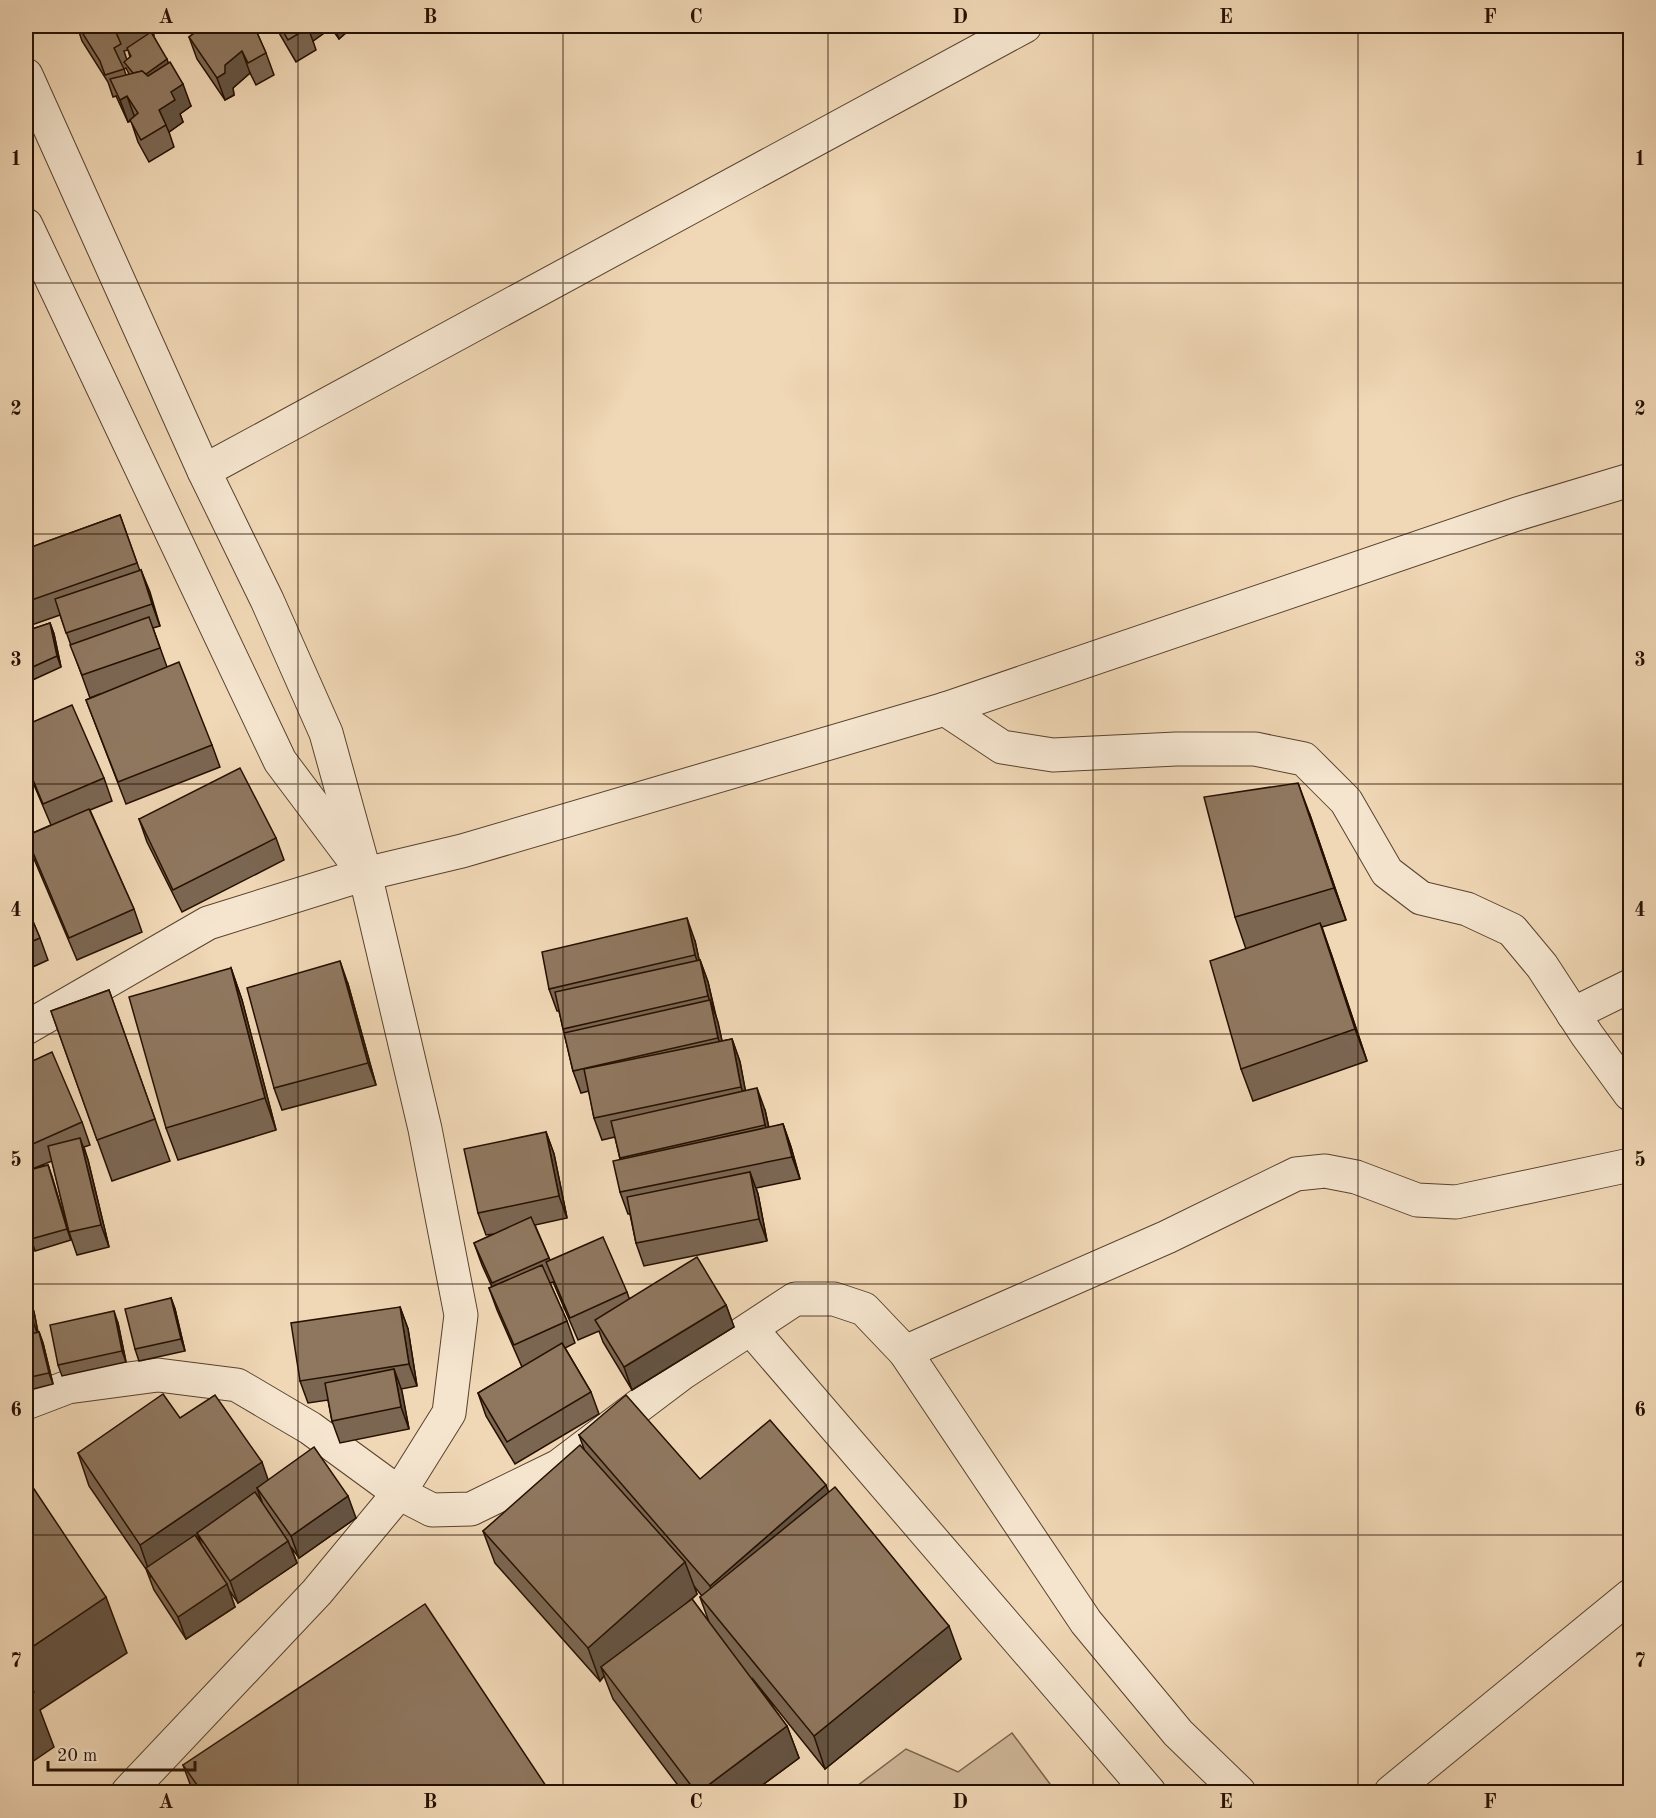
<svg xmlns="http://www.w3.org/2000/svg" width="1656" height="1818" viewBox="0 0 1656 1818" font-family="'Old Standard TT',serif">
<style>
.park{fill:#cdb596;stroke:#79624c;stroke-width:1.5}
.lines{fill:none;stroke-linecap:round;stroke-linejoin:round}
.minor-casing{stroke:#58422e;stroke-width:35}
.minor{stroke:#f5e5cf;stroke-width:33}
.wall{fill:#7b6652;stroke:#251001;stroke-width:1.5;fill-rule:evenodd}
.shaded-wall{fill:#645342;stroke:#251001;stroke-width:1.5}
.building{fill:#8f775f;stroke:#251001;stroke-width:1.5}
.grid{fill:none;stroke:#251001;stroke-width:1.5;stroke-opacity:0.55}
.neatline{fill:none;stroke:#251001;stroke-width:2}
.grid-label{font-size:20px;text-anchor:middle;font-weight:bold;fill:#251001}
</style>
<rect width="100%" height="100%" fill="#f0d7b5"/>
<filter id="stains"><feTurbulence type="fractalNoise" baseFrequency=".00333" numOctaves="4"/><feColorMatrix values="0 0 0 0 .2 0 0 0 0 .09 0 0 0 0 .02 0 0 0 .5 -.17"/></filter>
<radialGradient id="worn" r=".72"><stop offset=".6" stop-color="#630" stop-opacity="0"/><stop offset="1" stop-color="#630" stop-opacity=".3"/></radialGradient>
<polygon class="park" points="1012,1733 1056,1792 849,1792 906,1749 958,1772"/>
<g class="lines">
<g class="minor-casing">
<g id="minor">
<polyline points="26,75 204,471 267,600 326,733 365,874 425,1129 461,1315 449,1413 399,1493 317,1592 128,1792"/>
<polyline points="26,225 280,761 355,861"/>
<polyline points="204,471 1025,26"/>
<polyline points="945,709 1002,747 1053,755 1176,749 1255,749 1304,759 1346,801 1387,872 1421,898 1467,909 1512,930 1542,966 1587,1035 1630,1094"/>
<polyline points="1573,1014 1630,986"/>
<polyline points="26,1028 208,923 365,874 462,851 945,709 1517,514 1630,480"/>
<polyline points="751,1329 1149,1792"/>
<polyline points="905,1352 1167,1237 1296,1174 1325,1171 1356,1177 1417,1200 1456,1202 1630,1165"/>
<polyline points="26,1403 68,1387 158,1375 237,1385 310,1428 399,1493 432,1510 471,1509 559,1466 681,1374 795,1299 834,1299 864,1309 905,1352 1086,1622 1178,1733 1239,1792"/>
<polyline points="1391,1792 1630,1596"/>
</g>
</g>
<use href="#minor" class="minor"/>
</g>
<g class="wall">
<path d="M77 26H150L154 35H153L191 106 180 114 183 122 169 132 174 147 149 162 138 142 131 121 128 122 116 96 113 97 108 82 82 41ZM128 50 130 57 127 60 124 51ZM126 68 129 74 126 75 124 69Z"/>
<polygon points="172,26 187,26 176,32"/>
<polygon points="191,26 254,26 266,53 274,75 256,85 250,73 233,88 234,95 225,100 197,59 189,37 194,33"/>
<polygon points="275,26 347,26 349,30 339,39 331,28 313,41 316,50 296,62"/>
<polygon points="378,26 395,26 382,32"/>
<polygon points="120,515 140,571 141,570 160,626 153,628 167,667 212,745 220,767 126,804 86,700 100,694 90,698 60,615 26,627 26,549"/>
<polygon points="50,623 54,634 61,667 26,683 26,631"/>
<polygon points="26,725 104,778 112,801 90,810 134,909 142,932 77,960 34,859 26,836 51,825 26,766"/>
<polygon points="1310,815 1346,920 1322,927 1367,1061 1253,1101 1241,1069 1246,949 1235,917"/>
<polygon points="139,819 276,838 284,860 182,912 147,842"/>
<polygon points="26,905 40,938 48,960 26,970"/>
<polygon points="695,941 699,960 700,960 708,982 722,1041 732,1039 740,1062 745,1090 765,1110 769,1128 783,1124 791,1147 800,1179 756,1188 758,1194 767,1241 644,1266 636,1243 630,1214 628,1214 620,1192 620,1159 615,1137 602,1140 594,1118 589,1091 581,1093 573,1071 559,1011 557,1011 549,989"/>
<polygon points="231,968 242,1000 276,1130 178,1160 166,1128"/>
<polygon points="348,984 376,1085 282,1110 274,1088"/>
<polygon points="109,990 170,1161 112,1181 51,1011"/>
<polygon points="26,1064 82,1122 90,1145 84,1147 88,1160 109,1247 77,1255 69,1232 52,1161 32,1169 48,1165 71,1240 35,1251 31,1239 27,1171 26,1168"/>
<polygon points="546,1132 554,1154 567,1218 535,1225 550,1260 627,1292 629,1298 726,1305 734,1327 632,1390 603,1342 599,1331 578,1340 553,1282 550,1283 567,1321 575,1343 565,1348 591,1392 599,1414 515,1464 486,1416 478,1393 522,1367 497,1310 489,1288 492,1287 482,1265 474,1243 494,1234 486,1235 478,1213"/>
<polygon points="26,1232 32,1250 26,1252"/>
<polygon points="26,1289 34,1312 38,1332 39,1332 43,1343 53,1384 26,1391"/>
<polygon points="171,1298 175,1309 185,1351 139,1361 135,1349"/>
<polygon points="400,1307 408,1329 417,1386 401,1389 409,1429 340,1443 332,1421 328,1400 308,1403 300,1381"/>
<polygon points="118,1323 126,1362 62,1376 58,1365"/>
<polygon points="180,1418 268,1480 356,1518 299,1558 291,1547 297,1563 238,1603 229,1590 235,1607 186,1639 154,1590 146,1569 89,1486 78,1453"/>
<path d="M579 1435 700 1479 829 1492 961 1659 825 1769 752 1678 787 1726 799 1758 753 1792H683L613 1699 604 1676 600 1681 495 1563 483 1531 584 1449ZM694 1586 702 1596 700 1597 709 1622 692 1599 697 1594Z"/>
<polygon points="183,1765 550,1792 193,1792"/>
</g>
<g class="shaded-wall">
<polygon points="305,26 330,26 331,28 313,41 308,28"/>
<polygon points="334,26 347,26 349,30 339,39"/>
<polygon points="242,51 250,73 233,88 234,95 225,100 217,78 225,65"/>
<polygon points="167,59 171,71 138,79"/>
<polygon points="183,84 191,106 180,114 183,122 169,132 159,110 171,92"/>
<polygon points="127,96 135,118 128,122 120,100"/>
<polygon points="141,570 150,592 160,626 152,604"/>
<polygon points="50,623 54,634 61,667 57,656"/>
<polygon points="1298,783 1310,815 1346,920 1334,888"/>
<polygon points="687,918 695,941 703,977 695,955"/>
<polygon points="1320,923 1332,956 1367,1061 1355,1029"/>
<polygon points="700,960 708,982 716,1018 708,996"/>
<polygon points="340,961 348,984 376,1085 368,1063"/>
<polygon points="231,968 242,1000 276,1130 265,1098"/>
<polygon points="710,1000 718,1022 726,1060 718,1038"/>
<polygon points="732,1039 740,1062 749,1109 741,1087"/>
<polygon points="757,1088 765,1110 773,1147 765,1125"/>
<polygon points="783,1124 791,1147 800,1179 792,1157"/>
<polygon points="546,1132 554,1154 567,1218 559,1196"/>
<polygon points="80,1138 88,1160 109,1247 101,1225"/>
<polygon points="48,1165 52,1176 71,1240 67,1229"/>
<polygon points="750,1172 758,1194 767,1241 759,1219"/>
<polygon points="26,1290 34,1312 39,1338 31,1316"/>
<polygon points="171,1298 175,1309 185,1351 181,1339"/>
<polygon points="726,1305 734,1327 632,1390 624,1367"/>
<polygon points="400,1307 408,1329 417,1386 409,1364"/>
<polygon points="114,1311 118,1323 126,1362 122,1351"/>
<polygon points="39,1332 43,1343 53,1384 49,1373"/>
<polygon points="394,1369 402,1391 409,1429 401,1407"/>
<polygon points="262,1462 273,1494 257,1488 262,1502 203,1542 197,1533 201,1544 151,1577 140,1545"/>
<polygon points="826,1485 838,1517 721,1618 710,1586"/>
<polygon points="348,1496 356,1518 299,1558 291,1536"/>
<polygon points="288,1541 297,1563 238,1603 230,1581"/>
<polygon points="685,1562 697,1594 606,1674 601,1667 604,1676 600,1681 588,1648"/>
<polygon points="227,1584 235,1607 186,1639 178,1617"/>
<polygon points="106,1597 127,1653 40,1710 54,1747 26,1766 26,1651"/>
<polygon points="949,1626 961,1659 825,1769 814,1736"/>
<polygon points="787,1726 799,1758 753,1792 699,1792"/>
</g>
<g class="building">
<polygon points="78,26 123,26 115,30 121,44 114,48 124,69 105,75 100,61"/>
<polygon points="193,26 254,26 266,53 248,63 242,51 225,65 225,73 217,78 189,37 197,31"/>
<polygon points="280,26 306,26 308,28 288,40"/>
<polygon points="151,32 167,59 146,74 142,71 133,73 124,62 131,56 127,48"/>
<polygon points="170,62 183,84 171,92 175,100 159,110 166,125 141,140 130,120 138,113 127,96 120,100 110,79 142,71 148,76"/>
<polygon points="120,515 137,563 26,602 26,549"/>
<polygon points="141,570 152,604 66,633 55,599"/>
<polygon points="149,617 160,648 82,675 70,645"/>
<polygon points="50,623 57,656 26,670 26,631"/>
<polygon points="179,662 212,745 118,782 86,700"/>
<polygon points="72,705 104,778 43,804 26,763 26,725"/>
<polygon points="240,768 276,838 173,890 139,819"/>
<polygon points="1298,783 1334,888 1235,917 1204,797"/>
<polygon points="89,809 134,909 69,938 26,836"/>
<polygon points="26,905 40,938 26,944"/>
<polygon points="687,918 695,955 549,989 542,952"/>
<polygon points="1320,923 1355,1029 1241,1069 1210,961"/>
<polygon points="700,960 708,996 563,1029 555,992"/>
<polygon points="340,961 368,1063 274,1088 247,988"/>
<polygon points="231,968 265,1098 166,1128 129,997"/>
<polygon points="109,990 155,1119 97,1140 51,1011"/>
<polygon points="710,1000 718,1038 573,1071 564,1033"/>
<polygon points="732,1039 741,1087 594,1118 584,1069"/>
<polygon points="52,1052 82,1122 26,1147 26,1064"/>
<polygon points="757,1088 765,1125 620,1158 611,1121"/>
<polygon points="783,1124 792,1157 620,1192 613,1161"/>
<polygon points="546,1132 559,1196 478,1213 464,1149"/>
<polygon points="80,1138 101,1225 69,1232 48,1146"/>
<polygon points="48,1165 67,1229 31,1239 26,1220 26,1171"/>
<polygon points="750,1172 759,1219 636,1243 627,1197"/>
<polygon points="531,1217 549,1258 492,1283 474,1243"/>
<polygon points="603,1237 627,1292 570,1318 546,1262"/>
<polygon points="697,1257 726,1305 624,1367 595,1320"/>
<polygon points="542,1265 567,1321 514,1345 489,1288"/>
<polygon points="26,1289 31,1316 26,1317"/>
<polygon points="171,1298 181,1339 135,1349 125,1309"/>
<polygon points="400,1307 409,1364 300,1381 291,1323"/>
<polygon points="114,1311 122,1351 58,1365 50,1325"/>
<polygon points="39,1332 49,1373 26,1378 26,1335"/>
<polygon points="562,1343 591,1392 507,1442 478,1393"/>
<polygon points="394,1369 401,1407 332,1421 325,1383"/>
<polygon points="163,1394 180,1418 215,1395 262,1462 140,1545 78,1453"/>
<polygon points="626,1395 700,1479 770,1420 826,1485 710,1586 579,1435"/>
<polygon points="580,1445 685,1562 588,1648 483,1531"/>
<polygon points="314,1447 348,1496 291,1536 257,1488"/>
<polygon points="26,1477 106,1597 26,1651"/>
<polygon points="835,1487 949,1626 814,1736 700,1597"/>
<polygon points="255,1492 288,1541 230,1581 197,1533"/>
<polygon points="195,1535 227,1584 178,1617 146,1568"/>
<polygon points="692,1599 787,1726 699,1792 696,1792 601,1667"/>
<polygon points="425,1604 550,1792 202,1792 183,1765"/>
<polygon points="26,1680 34,1692 26,1697"/>
</g>
<path class="grid" d="M298 26V1792M563 26V1792M828 26V1792M1093 26V1792M1358 26V1792M26 283H1630M26 534H1630M26 784H1630M26 1034H1630M26 1284H1630M26 1535H1630"/>
<rect width="1656" height="1818" fill="none" stroke="#f0d7b5" stroke-width="66"/>
<path d="M48 1761v9h147v-9" fill="none" stroke="#251001" stroke-width="3"/>
<text x="57" y="1761" font-size="18" fill="#251001" stroke="#f5e5cf" stroke-width="4.5" paint-order="stroke">20 m</text>
<rect x="33" y="33" width="1590" height="1752" class="neatline"/>
<g class="grid-label">
<text x="166" y="23">A</text>
<text x="430" y="23">B</text>
<text x="696" y="23">C</text>
<text x="960" y="23">D</text>
<text x="1226" y="23">E</text>
<text x="1490" y="23">F</text>
<text x="16" y="165">1</text>
<text x="1640" y="165">1</text>
<text x="16" y="415">2</text>
<text x="1640" y="415">2</text>
<text x="16" y="666">3</text>
<text x="1640" y="666">3</text>
<text x="16" y="916">4</text>
<text x="1640" y="916">4</text>
<text x="16" y="1166">5</text>
<text x="1640" y="1166">5</text>
<text x="16" y="1416">6</text>
<text x="1640" y="1416">6</text>
<text x="16" y="1667">7</text>
<text x="1640" y="1667">7</text>
<text x="166" y="1808">A</text>
<text x="430" y="1808">B</text>
<text x="696" y="1808">C</text>
<text x="960" y="1808">D</text>
<text x="1226" y="1808">E</text>
<text x="1490" y="1808">F</text>
</g>
<rect width="100%" height="100%" filter="url(#stains)"/>
<rect width="100%" height="100%" fill="url(#worn)"/>
</svg>
